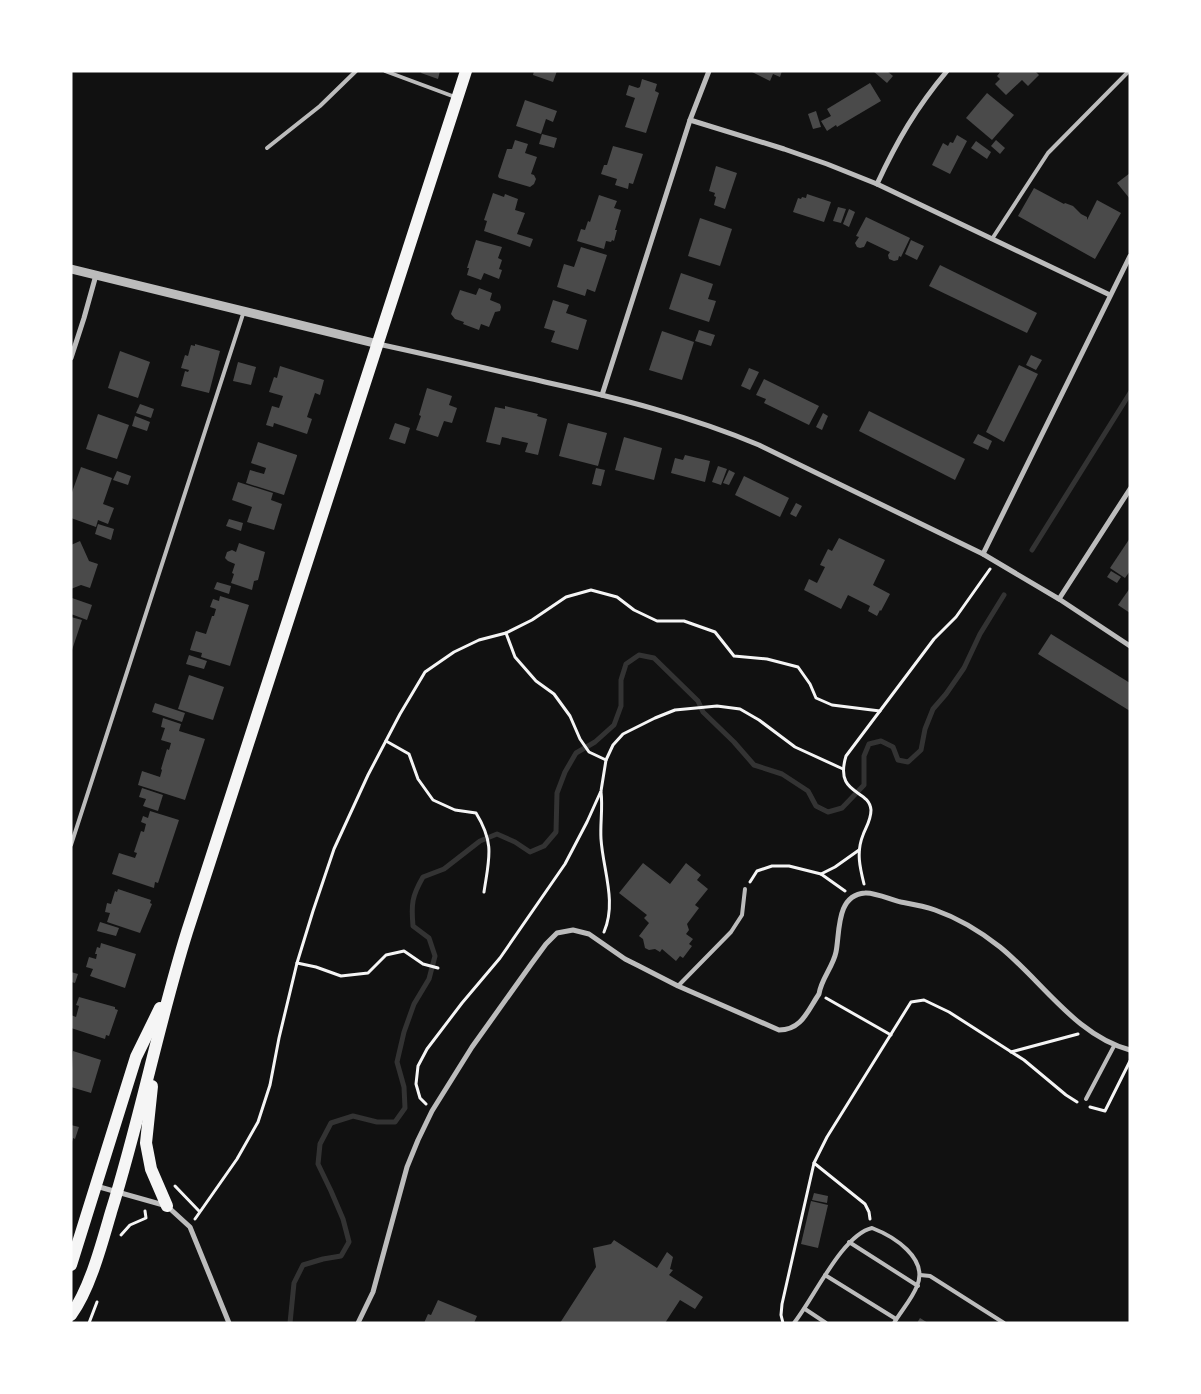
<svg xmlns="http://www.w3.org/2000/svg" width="1201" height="1394" viewBox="0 0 1201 1394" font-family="'Noto Sans',sans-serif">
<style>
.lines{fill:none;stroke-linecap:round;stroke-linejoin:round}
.stream{stroke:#333;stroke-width:5}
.building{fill:#4a4a4a}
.path{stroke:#f5f5f5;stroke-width:3}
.service{stroke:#bcbcbc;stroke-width:4}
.minor{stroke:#bcbcbc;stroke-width:5}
.tertiary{stroke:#bcbcbc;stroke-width:9}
.primary{stroke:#f5f5f5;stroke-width:12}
</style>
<rect width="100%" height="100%" fill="#111"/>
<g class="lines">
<g class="stream">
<polyline points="1032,550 1130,393"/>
<path d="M290 1323 294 1283 303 1265 323 1259 341 1256 349 1242 343 1219 331 1191 318 1164 320 1144 331 1123 353 1116 377 1122H395L405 1108 404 1087 397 1062 404 1032 414 1004 429 979 435 956 429 938 413 926C411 904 412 896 423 877L444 869 480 841 497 834 515 842 530 852 544 846 556 832 557 793 565 772 576 753 595 742 614 725 621 706V680L626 664 639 655 654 658 698 701 703 712 734 742 754 765 782 774 808 791 816 806 828 812 842 808 864 785V756L869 744 881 741 893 747 898 760 908 762 921 750 925 729 933 709 946 694 964 668 980 634 1004 595"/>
</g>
</g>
<g class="building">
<polygon points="422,71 440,71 438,79 421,73"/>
<polygon points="534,71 557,71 553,82 533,75"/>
<polygon points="750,71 782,71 780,77 773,74 770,81"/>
<polygon points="873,71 887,71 893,76 887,83"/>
<polygon points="1001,71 1035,71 1039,75 1028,86 1022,80 1006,95 995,84 1000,79 997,76"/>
<polygon points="642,79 657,84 655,91 659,93 646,133 625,127 635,98 626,95 629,85 638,88 640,87"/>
<polygon points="870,83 881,101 837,127 836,125 827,131 821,121 831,116 827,109"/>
<polygon points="987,93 1014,115 992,140 966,118"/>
<polygon points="525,100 557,111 553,122 546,119 541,134 516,126"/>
<polygon points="816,111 821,127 813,129 808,114"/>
<polygon points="542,134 557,138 554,148 539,144"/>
<polygon points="957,135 967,141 950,174 932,165 943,143 948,146 950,142 953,143"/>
<polygon points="515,140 528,144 525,153 537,157 531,174 534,175 536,179 534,184 530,187 499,178 498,176 507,149 512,149"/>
<polygon points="996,140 1005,148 1000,154 991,146"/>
<polygon points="976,141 991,152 987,159 971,148"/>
<polygon points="613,146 643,154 633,184 629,183 628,189 615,185 617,179 601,174 604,165 607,165"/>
<polygon points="716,166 737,173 725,209 714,205 716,197 714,196 715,193 709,191"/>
<polygon points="1130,173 1130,199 1117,183"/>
<polygon points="1034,188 1064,204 1065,203 1073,206 1081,214 1087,217 1087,220 1097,200 1121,213 1095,259 1018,216"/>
<polygon points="493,193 504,197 505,194 518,199 515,210 525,213 517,234 533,239 530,247 484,231 487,221 484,220"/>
<polygon points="807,194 831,202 824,222 793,212 798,198 801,199 802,197 806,198"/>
<polygon points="599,195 617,201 614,208 621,210 615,230 617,230 614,241 612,240 611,242 606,241 604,249 577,241 581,229 585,230 588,221 590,222"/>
<polygon points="838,207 846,209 841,223 833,221"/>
<polygon points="849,209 855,212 849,227 843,224"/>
<polygon points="866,217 910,238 901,257 899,256 898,260 894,261 889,259 888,255 890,252 867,241 864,247 860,248 857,247 855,243 859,237 856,236"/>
<polygon points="700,218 732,229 720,266 688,256"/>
<polygon points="476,240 502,247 498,258 502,260 499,269 502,270 499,279 484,273 481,280 467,275 469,268 467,268"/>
<polygon points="911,240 924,246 917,260 905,254"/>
<polygon points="581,247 607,255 595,292 587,289 585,296 557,287 564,264 574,267"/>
<polygon points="940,265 1037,313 1027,333 929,286"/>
<polygon points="681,273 713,284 708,299 716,301 709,322 669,309"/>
<polygon points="479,288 492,293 490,300 500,304 501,307 500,311 495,312 489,327 481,324 479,330 463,324 464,322 455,319 451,314 460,290 476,295"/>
<polygon points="553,300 569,305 566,313 587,320 578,350 551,342 555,331 544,328"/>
<polygon points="699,330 715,335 711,346 695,341"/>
<polygon points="662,331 694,342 682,380 649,370"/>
<polygon points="195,344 220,351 209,393 181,386 185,371 188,372 189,370 181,368 185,355 188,356 191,345 195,346"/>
<polygon points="120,351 150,362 138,398 108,388"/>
<polygon points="1031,355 1042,360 1036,370 1026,365"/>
<polygon points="238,362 256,367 251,385 233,381"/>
<polygon points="1019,365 1038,374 1004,442 986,432"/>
<polygon points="280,366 324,380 320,395 315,393 307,417 312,419 307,434 274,423 273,427 266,425 272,406 279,408 283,396 269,392 274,377 277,378"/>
<polygon points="749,368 759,372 750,390 741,386"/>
<polygon points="764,379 819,406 809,425 764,403 766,399 756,395"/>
<polygon points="427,388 452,396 449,405 457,408 452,423 444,421 438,437 416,430 421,416 419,415"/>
<polygon points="140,404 154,409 151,418 136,413"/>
<polygon points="505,406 538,414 537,416 547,419 538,455 525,452 528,443 502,437 500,445 486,442 495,407 505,409"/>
<polygon points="869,411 965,459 955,480 859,431"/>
<polygon points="823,413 828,416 822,430 816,427"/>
<polygon points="98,414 129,425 117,459 86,449"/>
<polygon points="135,416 150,422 147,431 132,426"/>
<polygon points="395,423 410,428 405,444 389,439"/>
<polygon points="568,423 607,433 598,466 559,456"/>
<polygon points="978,434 992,441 988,450 973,443"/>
<polygon points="624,437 662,448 654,480 615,470"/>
<polygon points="258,442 297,455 297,456 284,495 246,483 250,470 264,474 266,468 251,463"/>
<polygon points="685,455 710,461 705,482 671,473 675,458 683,460"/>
<polygon points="718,466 727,469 721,485 712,482"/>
<polygon points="81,467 112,478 103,504 114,508 108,524 98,520 96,527 71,518 71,495"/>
<polygon points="596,468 605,470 601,486 592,484"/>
<polygon points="729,470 735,473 729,485 723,483"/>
<polygon points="117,471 131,476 128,485 113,480"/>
<polygon points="744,476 789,498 780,517 735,495"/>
<polygon points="238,482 273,493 271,500 282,504 274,530 247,522 252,507 232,500"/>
<polygon points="796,503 802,506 796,517 790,514"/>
<polygon points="229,519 243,523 241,531 226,526"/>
<polygon points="98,524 114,529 111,540 95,534"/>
<polygon points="839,538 885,560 873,585 890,594 881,611 880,610 877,616 868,611 870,606 848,595 841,609 804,590 809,579 817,583 825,567 820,565 828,549 832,551"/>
<polygon points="1130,538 1130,571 1125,578 1110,568"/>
<polygon points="80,541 89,561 98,564 90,588 81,585 71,589 71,545"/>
<polygon points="239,543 265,552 258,580 254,581 252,590 231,583 234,574 232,573 235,564 228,561 225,558 227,552 232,550 236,552"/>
<polygon points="1111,571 1121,577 1117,583 1107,577"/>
<polygon points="217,582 231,586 229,594 214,589"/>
<polygon points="1130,588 1130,613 1118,605"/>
<polygon points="220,596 249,605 230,666 201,657 202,653 190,650 196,631 206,634 212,616 214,616 216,609 210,607 213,599 219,601"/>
<polygon points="72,598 92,605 87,620 71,614"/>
<polygon points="71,617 82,620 72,650 71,650"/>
<polygon points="1051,634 1130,683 1130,711 1038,654"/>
<polygon points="189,655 207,661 204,669 186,664"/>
<polygon points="189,675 224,687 213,720 178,709"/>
<polygon points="155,703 185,713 182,722 152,712"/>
<polygon points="163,718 181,724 179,731 205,739 185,800 138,785 142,771 160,777 162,770 161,769 167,749 169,750 171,743 161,740 165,728 161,727"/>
<polygon points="142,788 163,795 158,811 143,806 146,799 139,797"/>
<polygon points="150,811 179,820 158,883 155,882 154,888 112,874 119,853 135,858 137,853 134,852 141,831 144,832 146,824 141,822 143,816 148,818"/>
<polygon points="643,863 670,884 686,863 701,875 697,880 708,889 695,905 699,908 687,924 689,930 686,934 693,939 689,944 692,946 683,958 680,956 676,961 662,949 660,952 655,949 649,950 645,948 643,939 639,936 649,923 644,918 647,915 619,893"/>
<polygon points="118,889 151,900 150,903 152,904 140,933 107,922 110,913 105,912 107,903 111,904 115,891 117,892"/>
<polygon points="100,922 119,928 116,936 97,931"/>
<polygon points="101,943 136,954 125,988 90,976 93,969 86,967 89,957 96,959 97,954 95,954 97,947 100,948"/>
<polygon points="71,972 78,974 75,983 71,982"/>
<polygon points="79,997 115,1007 115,1009 118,1010 109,1036 106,1035 105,1039 71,1028 71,1015 76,1017 79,1006 76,1005"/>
<polygon points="73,1051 101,1060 91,1093 71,1087"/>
<polygon points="71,1125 79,1127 75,1139 73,1138 72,1142"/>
<polygon points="814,1193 828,1196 827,1203 812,1200"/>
<polygon points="811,1201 828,1205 818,1248 801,1244"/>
<polygon points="614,1240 657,1268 667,1252 673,1257 670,1269 673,1270 669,1275 703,1297 695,1309 680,1300 665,1323 560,1323 596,1267 593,1248 611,1244"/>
<polygon points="438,1300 477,1316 474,1323 424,1323 428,1314 431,1315"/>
<polygon points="920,1318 928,1323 917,1323"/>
</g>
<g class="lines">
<g class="path">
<polyline points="506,633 515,657 536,681 554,694 570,716 580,739 589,752 606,760"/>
<path d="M386 741 409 754 418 779 433 800 455 810 476 813C495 844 489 858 484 892"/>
<path d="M601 792C603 808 600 823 601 839 603 870 617 902 604 932"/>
<polyline points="821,874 835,867 859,850"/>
<polyline points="750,882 757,871 772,866 789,866 821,874 845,891"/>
<path d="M864 884C860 868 856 852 863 835 866 827 871 820 871 810 869 788 834 796 846 756L934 639 956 617 990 569"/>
<polyline points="297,963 316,967 341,976 368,973 386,955 404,951 423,964 438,968"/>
<polyline points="826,998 891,1035"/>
<polyline points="1011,1052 1078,1034"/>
<polyline points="426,1104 420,1098 416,1084 418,1066 427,1049 462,1003 500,958 565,864 587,822 601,791 606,760 613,745 623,734 655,718 675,710 717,706 740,709 759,720 795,747 843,769"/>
<polyline points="1090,1107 1105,1111 1130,1061"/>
<polyline points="814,1163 865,1204 869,1212 870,1219"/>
<polyline points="175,1186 199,1211"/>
<polyline points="195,1219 237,1159 258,1122 270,1085 279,1038 297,963 313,911 334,849 368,775 400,714 425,672 454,652 479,640 506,633 532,620 566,597 591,590 617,597 634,610 657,621 684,621 715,632 734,656 767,659 798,667 810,684 816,698 832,705 880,711"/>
<polyline points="121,1235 130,1225 146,1218 145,1211"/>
<polyline points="89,1323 97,1302"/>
<polyline points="783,1323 781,1315 782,1304 814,1163 827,1137 911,1002 924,1000 949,1012 1024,1060 1066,1095 1077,1102"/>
</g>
<g class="service">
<polyline points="385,71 455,97"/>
<polyline points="267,148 320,106 356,71"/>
<polyline points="992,239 1048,153 1129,71"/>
<polyline points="71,845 244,311"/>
<polyline points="678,986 731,932 742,915 745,889"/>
<polyline points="1086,1099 1114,1046"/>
<polyline points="849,1242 918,1286"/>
<polyline points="825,1275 896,1319"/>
<polyline points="920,1275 930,1276 1004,1323"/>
<polyline points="805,1309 826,1323"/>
<path d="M794 1323C814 1298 842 1235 872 1228 893 1236 929 1258 917 1286 912 1299 901 1311 894 1323"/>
</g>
<g class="minor">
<polyline points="690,120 784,149 827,164 877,184 1110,295"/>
<path d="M877 184C897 141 916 108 947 71"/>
<path d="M378 344C434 356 489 369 545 382 618 398 690 416 759 445L983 554 1059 599 1130 646"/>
<polyline points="71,358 84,318 96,275"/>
<polyline points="602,395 690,120 709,71"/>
<polyline points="983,554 1130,256"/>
<polyline points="1059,599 1130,489"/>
<polyline points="96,1186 167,1206 190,1227 229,1323"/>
<path d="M358 1323 373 1292 407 1167 418 1140 432 1111 472 1047 532 963 546 944 557 933 573 930 589 934 625 959 639 966 678 986 779 1030C802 1030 808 1010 819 994 821 979 833 967 836 952 840 932 836 895 865 893 874 892 892 900 901 902 912 904 924 906 935 910 958 918 981 932 1000 947 1042 981 1076 1036 1130 1050"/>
</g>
<polyline class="tertiary" points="71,269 378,344"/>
<g class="primary">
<polyline points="152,1086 146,1143 151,1169 167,1206"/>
<polyline points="71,1265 136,1057 160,1008"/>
<path d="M71 1315C90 1289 102 1243 111 1212 140 1120 158 1025 187 932L466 71"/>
</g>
</g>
<rect width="1201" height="1394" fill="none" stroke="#ffffff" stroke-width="145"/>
</svg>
